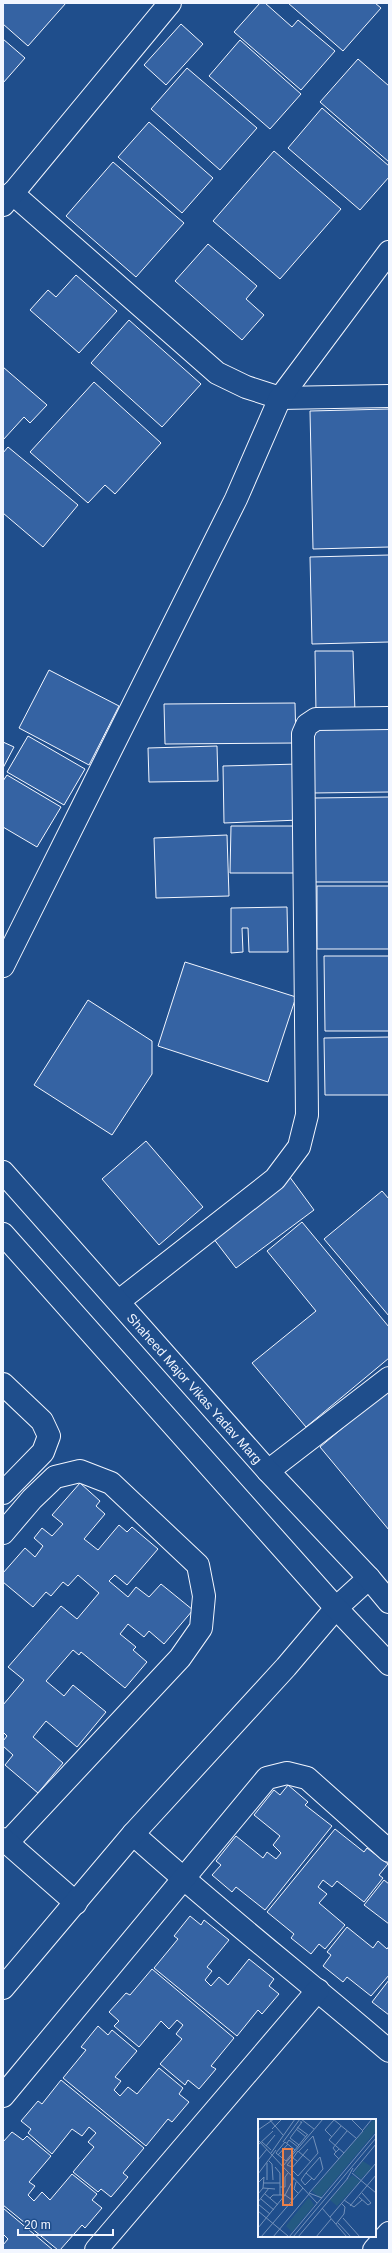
<svg xmlns="http://www.w3.org/2000/svg" width="392" height="2253" viewBox="0 0 392 2253" font-family="Helvetica,sans-serif">
<style>
.building{fill:#3563a3;stroke:#f2f6ff}
.lines{fill:none;stroke-linecap:round;stroke-linejoin:round}
.minor-casing{stroke:#f2f6ff;stroke-width:24}
.tertiary-casing{stroke:#f2f6ff;stroke-width:24}
.secondary-casing{stroke:#f2f6ff;stroke-width:24}
.minor{stroke:#1f4e8c;stroke-width:22}
.tertiary{stroke:#1f4e8c;stroke-width:22}
.secondary{stroke:#1f4e8c;stroke-width:22}
.labels{text-anchor:middle;dominant-baseline:central;stroke-width:3;stroke-linejoin:round;paint-order:stroke}
.street-label{font-size:13px;fill:#f2f6ff;stroke:#1f4e8c}
.inset-road{fill:none;stroke:#7391ba;stroke-width:1}
.view{fill:#ea8049;fill-opacity:0.15;stroke:#ea8049;stroke-width:2}
.inset-edge{fill:none;stroke:#f2f6ff;stroke-width:2}
</style>
<rect width="100%" height="100%" fill="#1f4e8c"/>
<g class="building">
<polygon points="3,3 66,3 28,46 3,24"/>
<polygon points="260,3 265,3 292,27 298,20 335,51 301,90 234,32"/>
<polygon points="288,3 375,3 381,8 343,51"/>
<polygon points="181,24 203,44 166,85 144,65"/>
<polygon points="3,39 25,58 3,83"/>
<polygon points="240,40 301,94 270,129 209,76"/>
<polygon points="358,59 389,86 389,162 320,102"/>
<polygon points="187,68 257,128 220,170 151,109"/>
<polygon points="322,108 389,166 389,177 360,210 288,148"/>
<polygon points="149,122 213,178 182,213 118,157"/>
<polygon points="274,151 341,209 280,279 213,221"/>
<polygon points="113,162 184,223 136,277 66,216"/>
<polygon points="208,244 257,286 246,299 264,315 242,340 175,281"/>
<polygon points="76,275 117,311 79,353 30,310 48,290 56,297"/>
<polygon points="129,320 201,384 162,427 91,363"/>
<polygon points="3,367 47,405 30,423 24,417 3,440"/>
<polygon points="94,382 161,443 115,494 105,485 88,503 30,452"/>
<polygon points="389,409 389,547 313,549 310,411"/>
<polygon points="8,447 78,505 43,547 3,513 3,453"/>
<polygon points="389,555 389,642 312,644 310,557"/>
<polygon points="315,651 353,651 355,713 316,713"/>
<polygon points="49,670 119,706 89,765 19,728"/>
<polygon points="295,703 296,743 165,744 164,704"/>
<polygon points="389,725 389,792 313,793 312,726"/>
<polygon points="28,736 85,769 64,805 7,772"/>
<polygon points="3,742 14,747 3,768"/>
<polygon points="217,746 218,781 149,782 148,748"/>
<polygon points="299,764 300,820 224,823 223,766"/>
<polygon points="7,775 61,807 37,847 3,827 3,781"/>
<polygon points="389,797 389,882 315,882 314,798"/>
<polygon points="231,826 301,826 301,873 230,873"/>
<polygon points="227,835 229,896 156,898 154,838"/>
<rect x="317" y="886" width="72" height="63"/>
<polygon points="287,907 288,952 249,952 248,928 242,928 243,952 231,953 231,908"/>
<polygon points="324,956 389,956 389,1031 325,1031"/>
<polygon points="185,962 296,997 268,1082 158,1046"/>
<polygon points="88,1000 152,1041 152,1074 112,1135 34,1085"/>
<polygon points="389,1037 389,1095 325,1095 324,1038"/>
<polygon points="146,1141 203,1207 159,1245 102,1179"/>
<polygon points="289,1176 314,1210 236,1268 210,1234"/>
<polygon points="382,1191 389,1199 389,1316 324,1239"/>
<polygon points="302,1222 389,1327 389,1358 306,1427 252,1363 316,1311 267,1251"/>
<polygon points="389,1389 389,1530 320,1447"/>
<polygon points="80,1483 100,1501 96,1506 105,1514 84,1539 98,1550 119,1525 127,1532 132,1527 158,1549 127,1585 115,1575 109,1581 128,1597 136,1587 149,1597 161,1584 193,1610 164,1644 149,1631 144,1637 128,1624 120,1634 136,1647 133,1650 147,1662 125,1688 81,1652 79,1655 73,1650 46,1681 64,1696 73,1685 106,1712 77,1747 46,1721 33,1737 63,1763 38,1793 5,1765 13,1755 3,1746 3,1741 7,1736 3,1732 3,1705 24,1680 8,1667 61,1606 77,1619 99,1593 78,1575 68,1586 63,1582 51,1596 46,1592 33,1607 3,1582 3,1573 25,1548 35,1557 43,1546 34,1538 42,1528 52,1536 63,1524 52,1515"/>
<polygon points="288,1785 308,1802 305,1805 332,1826 265,1910 236,1887 232,1892 212,1875 221,1865 216,1861 236,1836 263,1858 267,1852 276,1859 281,1853 273,1845 280,1836 254,1815 274,1790 280,1795"/>
<polygon points="335,1829 364,1852 367,1848 388,1864 379,1875 383,1878 364,1902 337,1881 332,1887 323,1880 318,1887 327,1894 319,1903 345,1925 325,1949 319,1944 311,1954 291,1938 294,1934 267,1912"/>
<polygon points="384,1880 389,1884 389,1924 364,1905"/>
<polygon points="190,1916 201,1925 204,1920 229,1940 207,1967 212,1971 205,1980 211,1986 219,1977 228,1985 249,1959 274,1979 269,1986 279,1994 262,2014 258,2010 237,2036 154,1968 178,1939 174,1936"/>
<polygon points="347,1927 373,1948 378,1941 387,1949 389,1946 389,1975 371,1996 347,1977 343,1982 323,1966 331,1955 327,1952"/>
<polygon points="152,1969 234,2038 211,2066 216,2069 199,2089 188,2080 185,2085 160,2064 182,2039 176,2034 183,2025 177,2020 169,2029 161,2021 139,2047 114,2026 119,2021 109,2012 126,1993 130,1995"/>
<polygon points="389,1980 389,2015 372,2002"/>
<polygon points="98,2026 108,2035 112,2030 137,2051 115,2077 121,2081 114,2090 120,2096 128,2087 137,2094 159,2068 183,2088 179,2094 189,2102 172,2122 168,2119 146,2146 63,2078 86,2050 81,2047"/>
<polygon points="61,2080 144,2148 123,2173 128,2177 111,2197 101,2189 98,2192 73,2172 94,2147 88,2142 96,2133 89,2127 82,2136 72,2129 52,2154 28,2133 31,2129 21,2121 38,2101 42,2104"/>
<polygon points="12,2132 23,2140 27,2136 51,2156 29,2182 35,2186 28,2195 34,2201 42,2192 50,2200 72,2174 97,2194 92,2200 102,2208 85,2228 82,2225 60,2250 58,2250 3,2205 3,2142"/>
<polygon points="3,2208 53,2250 3,2250 3,2245 8,2239 3,2234"/>
</g>
<g class="lines">
<g class="minor-casing">
<g id="minor">
<polyline points="12,193 217,373 246,387 280,398 389,396"/>
<polyline points="3,205 170,3"/>
<polyline points="3,966 236,499 280,398 389,252"/>
<polyline points="119,1301 275,1179 299,1147 307,1115 303,734 307,725 316,719 389,718"/>
<polyline points="3,1384 42,1421 49,1436 43,1452 3,1493"/>
<polyline points="268,1471 389,1378"/>
<polyline points="3,1533 32,1499 55,1477 80,1471 111,1483 198,1565 204,1596 201,1628 180,1658 7,1843"/>
<path d="M133 1834C216 1909 304 1978 389 2051"/>
<polyline points="3,1839 76,1903"/>
<polyline points="3,2096 267,1778 287,1773 307,1778 389,1851"/>
<polyline points="96,2250 318,1990"/>
<polyline points="374,2250 389,2233"/>
</g>
</g>
<g class="tertiary-casing">
<polyline id="tertiary" points="3,1988 133,1834 286,1667 336,1608 369,1578"/>
</g>
<g class="secondary-casing">
<g id="secondary">
<path id="s1" d="M3 1172 268 1471 369 1578 389 1602"/>
<polyline points="3,1234 336,1608 389,1664"/>
</g>
</g>
<use href="#minor" class="minor"/>
<use href="#tertiary" class="tertiary"/>
<use href="#secondary" class="secondary"/>
</g>
<g class="labels">
<g class="street-label">
<text stroke="none"><textPath href="#s1" startOffset="289">Shaheed Major Vikas Yadav Marg</textPath></text>
</g>
</g>
<g transform="translate(258 2119)">
<rect width="118" height="118" fill="#1f4e8c"/>
<path d="M116 0H118V12L62 79 54 72ZM105 42 114 48 103 60 96 54ZM94 56 102 62 79 87 72 81ZM51 78 56 86 34 113 28 107Z" fill="#245a82"/>
<path class="inset-road" d="M11 0 25 16M43 0 56 10M75 0 98 19M83 7 71 21 86 34M39 8 50 16M14 10 24 0M38 10 48 18M0 11 16 0M105 11 114 0M74 18 67 11 76 1M0 21 59 84M4 23 13 31M25 23 42 0M29 24 31 21 40 28M0 26 15 12M41 26 32 19 44 3H42M8 27 17 16M81 30 76 35 81 40M37 31 27 23 18 34 28 42 49 16M40 32 53 43M41 32 55 17 60 34 40 57 33 50 50 30M78 33 75 29 89 12M13 34 37 0M20 36 30 25M62 38 65 50 56 61 48 54ZM0 41 9 30M11 42 14 45 15 61M39 42 35 39 40 32M9 44V61M25 47 65 0M17 48 22 54V76M34 48 29 46 34 40M95 53 118 25M48 54 43 61 47 66 54 59M94 54 118 74M0 55 18 31M89 60 95 49M38 63 36 70 40 74M0 64 6 58 5 69 0 75M6 64H22M22 68H27V58L30 54M5 69 17 70M51 74 105 12 93 0M51 74 64 79M7 75 20 86M101 78 110 86 113 84 104 74M12 79 15 76H27L34 81M3 80 16 91M86 81 96 88 104 81M0 83 11 69M0 85 12 95M92 87 118 56M64 89 89 118M0 92 30 117M72 98 118 44M85 99 102 118M80 104 93 118M78 105 86 95 87 88 84 85M0 109 27 76 36 59M3 118 45 69M15 118 51 75M31 118 118 14M35 118 118 19M40 118 90 59M58 118 73 100"/>
<path class="view" d="M25 30H34V86H25Z"/>
<rect width="118" height="118" class="inset-edge"/>
</g>
<rect width="392" height="2253" fill="none" stroke="#f2f6ff" stroke-width="8"/>
<path d="M18 2229v6h95v-6" fill="none" stroke="#f2f6ff" stroke-width="2"/>
<text x="24" y="2229" font-size="12" fill="#f2f6ff" stroke="#1f4e8c" stroke-width="3" paint-order="stroke">20 m</text>
</svg>
